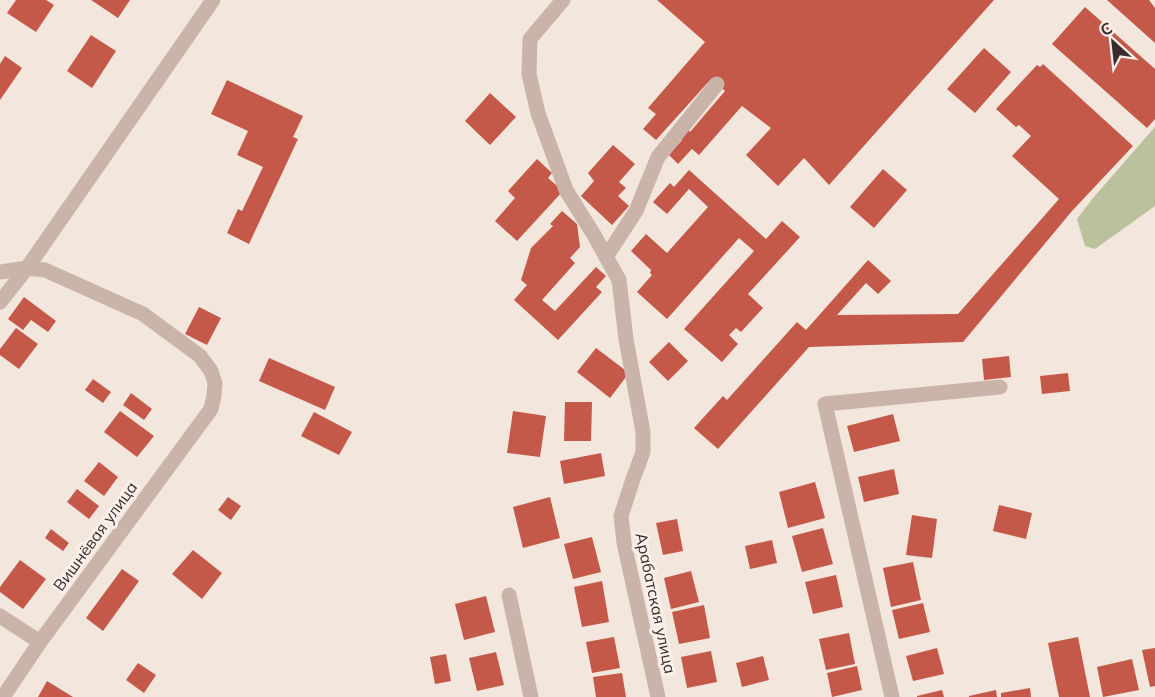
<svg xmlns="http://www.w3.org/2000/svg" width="1155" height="697" viewBox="0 0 1155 697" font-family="Mulish,sans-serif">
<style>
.green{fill:#b9c19d}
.building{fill:#c45949}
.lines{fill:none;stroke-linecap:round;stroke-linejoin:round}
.minor{stroke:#cab4a9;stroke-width:15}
.labels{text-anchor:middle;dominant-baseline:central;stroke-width:6;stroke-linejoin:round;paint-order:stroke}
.street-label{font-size:16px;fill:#372c29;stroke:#faf0ea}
</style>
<rect width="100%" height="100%" fill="#f2e6dd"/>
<polygon class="green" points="1155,127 1155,206 1095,249 1085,246 1077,219 1093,198"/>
<g class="building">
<polygon points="16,0 46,0 54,5 36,32 7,13"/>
<polygon points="91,0 130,0 118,18"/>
<polygon points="657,0 994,0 829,185 804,158 778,186 746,155 771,128 742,106 699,155 692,149 678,164 669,155 682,140 680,138 688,129 690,132 725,91 712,78 656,140 643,129 656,114 648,108 705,42"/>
<polygon points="1107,0 1149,0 1155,8 1155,43"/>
<polygon points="1085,7 1155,69 1155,119 1147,128 1052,44"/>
<polygon points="91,35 116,51 92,88 67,71"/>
<polygon points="984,48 1011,72 975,113 947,89"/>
<polygon points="5,56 22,68 0,100 0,64"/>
<polygon points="1043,64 1133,146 1072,211 963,342 809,347 718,449 694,428 723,396 727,400 797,322 806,330 868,260 891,281 878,294 866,283 837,315 958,314 1059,199 1012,156 1031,136 1019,125 1016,127 996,109 1037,65 1040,67"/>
<polygon points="227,80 303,116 293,137 298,139 249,244 227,233 238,209 242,211 263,167 237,155 248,131 211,114"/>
<polygon points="490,93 516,117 490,145 465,121"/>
<polygon points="613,145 635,164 619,182 626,188 618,196 629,206 612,225 581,196 594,181 588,173"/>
<polygon points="537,159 552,173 548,178 563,191 517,241 495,221 515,198 508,191"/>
<polygon points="883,169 907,190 874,228 850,207"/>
<polygon points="689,170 766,239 782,221 800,237 748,294 763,308 741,332 736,328 729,335 738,344 722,362 684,329 754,251 739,238 667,319 637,292 652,275 650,273 651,270 631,251 646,234 667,253 708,207 689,189 667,214 653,202 670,183 674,187"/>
<polygon points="562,211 577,224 580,247 570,258 575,263 542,300 555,311 596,267 606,276 596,287 602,292 558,340 514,300 527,285 521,280 531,248 553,226 550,224"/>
<polygon points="24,297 56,321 48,332 31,320 23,330 8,319"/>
<polygon points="199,307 221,318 207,345 185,334"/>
<polygon points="16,328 38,344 19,369 0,355 0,349"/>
<polygon points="669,342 688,361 668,381 649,362"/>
<polygon points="596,348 629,373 610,398 577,372"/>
<polygon points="1009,356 1011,377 984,380 982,359"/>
<polygon points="269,358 335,387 325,410 259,381"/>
<polygon points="1068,373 1070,391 1042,394 1040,376"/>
<polygon points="93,379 111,392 103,403 85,390"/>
<polygon points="131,393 152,409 144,420 123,405"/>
<polygon points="565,402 592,402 591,441 564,441"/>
<polygon points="120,411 154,436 137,457 104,432"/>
<polygon points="513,411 546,416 540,457 507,453"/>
<polygon points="314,412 352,432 339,455 301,436"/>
<polygon points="893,414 900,441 854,452 847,426"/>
<polygon points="601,453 605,476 564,484 560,461"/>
<polygon points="99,462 118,477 104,496 84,481"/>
<polygon points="894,469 899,494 864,502 858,477"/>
<polygon points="815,482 825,518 788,528 779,492"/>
<polygon points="77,489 99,506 89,519 67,502"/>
<polygon points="228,497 241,506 231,520 218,510"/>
<polygon points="550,497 560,538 523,548 513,507"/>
<polygon points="999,505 1032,513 1026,539 993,531"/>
<polygon points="912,515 937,519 932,558 906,555"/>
<polygon points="677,519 683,551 663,555 656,523"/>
<polygon points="823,528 833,564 802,572 792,536"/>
<polygon points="51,529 69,543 63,551 45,538"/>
<polygon points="592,537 601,572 573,579 564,544"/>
<polygon points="772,540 777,563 750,569 745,546"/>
<polygon points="193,550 222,573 202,599 172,574"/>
<polygon points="20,560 46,579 23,609 0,592 0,587"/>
<polygon points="913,562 921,600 891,607 883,568"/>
<polygon points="122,569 139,581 103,631 86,618"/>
<polygon points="691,571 699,602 671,609 664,578"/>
<polygon points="836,575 843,607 813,614 805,582"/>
<polygon points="602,581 609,622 582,627 574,587"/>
<polygon points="486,596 495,632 464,640 455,604"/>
<polygon points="923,603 930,632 899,639 892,610"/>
<polygon points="704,605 710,638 679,644 672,612"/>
<polygon points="849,633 855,664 826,670 819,639"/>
<polygon points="614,637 620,668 592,673 586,642"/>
<polygon points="1078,637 1090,697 1059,697 1048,643"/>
<polygon points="937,648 944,674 913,681 906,656"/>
<polygon points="1155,648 1155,686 1150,687 1142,650"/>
<polygon points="711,651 717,682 687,688 681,657"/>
<polygon points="496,652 504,685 477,691 469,658"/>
<polygon points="446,654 451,681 435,684 430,657"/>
<polygon points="763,656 769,680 742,687 736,663"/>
<polygon points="1132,659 1139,690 1103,697 1097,667"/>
<polygon points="138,663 156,675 144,693 126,680"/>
<polygon points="857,666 862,690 832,697 827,673"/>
<polygon points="622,673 626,697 596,697 593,677"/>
<polygon points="47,681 73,697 38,697"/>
<polygon points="1030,688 1031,697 1001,697 1001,693"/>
<polygon points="942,690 944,697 917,697 917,696"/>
<polygon points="996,690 997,697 969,697 969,696"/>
</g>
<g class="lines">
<g class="minor">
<polyline points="563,0 530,39 529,74 538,113 566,190 594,235 619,280 626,339 643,432 643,452 632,482 621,516 624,543 658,697"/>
<polyline points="606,257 636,211 658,157 717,84"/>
<polyline points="0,272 27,268 45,270 143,314 200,356 211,371 215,383 214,396 211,409 40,642 3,697"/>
<polyline points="0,302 27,268 213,0"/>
<polyline points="509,595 531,697"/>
<polyline points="0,616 40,642"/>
<polyline points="892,697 825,404 1000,387"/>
</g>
</g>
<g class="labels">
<g class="street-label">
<text transform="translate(95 536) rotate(-54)">Вишнёвая улица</text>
<text transform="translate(656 603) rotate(78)">Арабатская улица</text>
</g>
</g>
<g transform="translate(1113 42) rotate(333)" stroke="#faf0ea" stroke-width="4.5" paint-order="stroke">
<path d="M0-4.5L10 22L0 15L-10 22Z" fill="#372c29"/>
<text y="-9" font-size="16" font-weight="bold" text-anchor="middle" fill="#372c29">С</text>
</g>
</svg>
